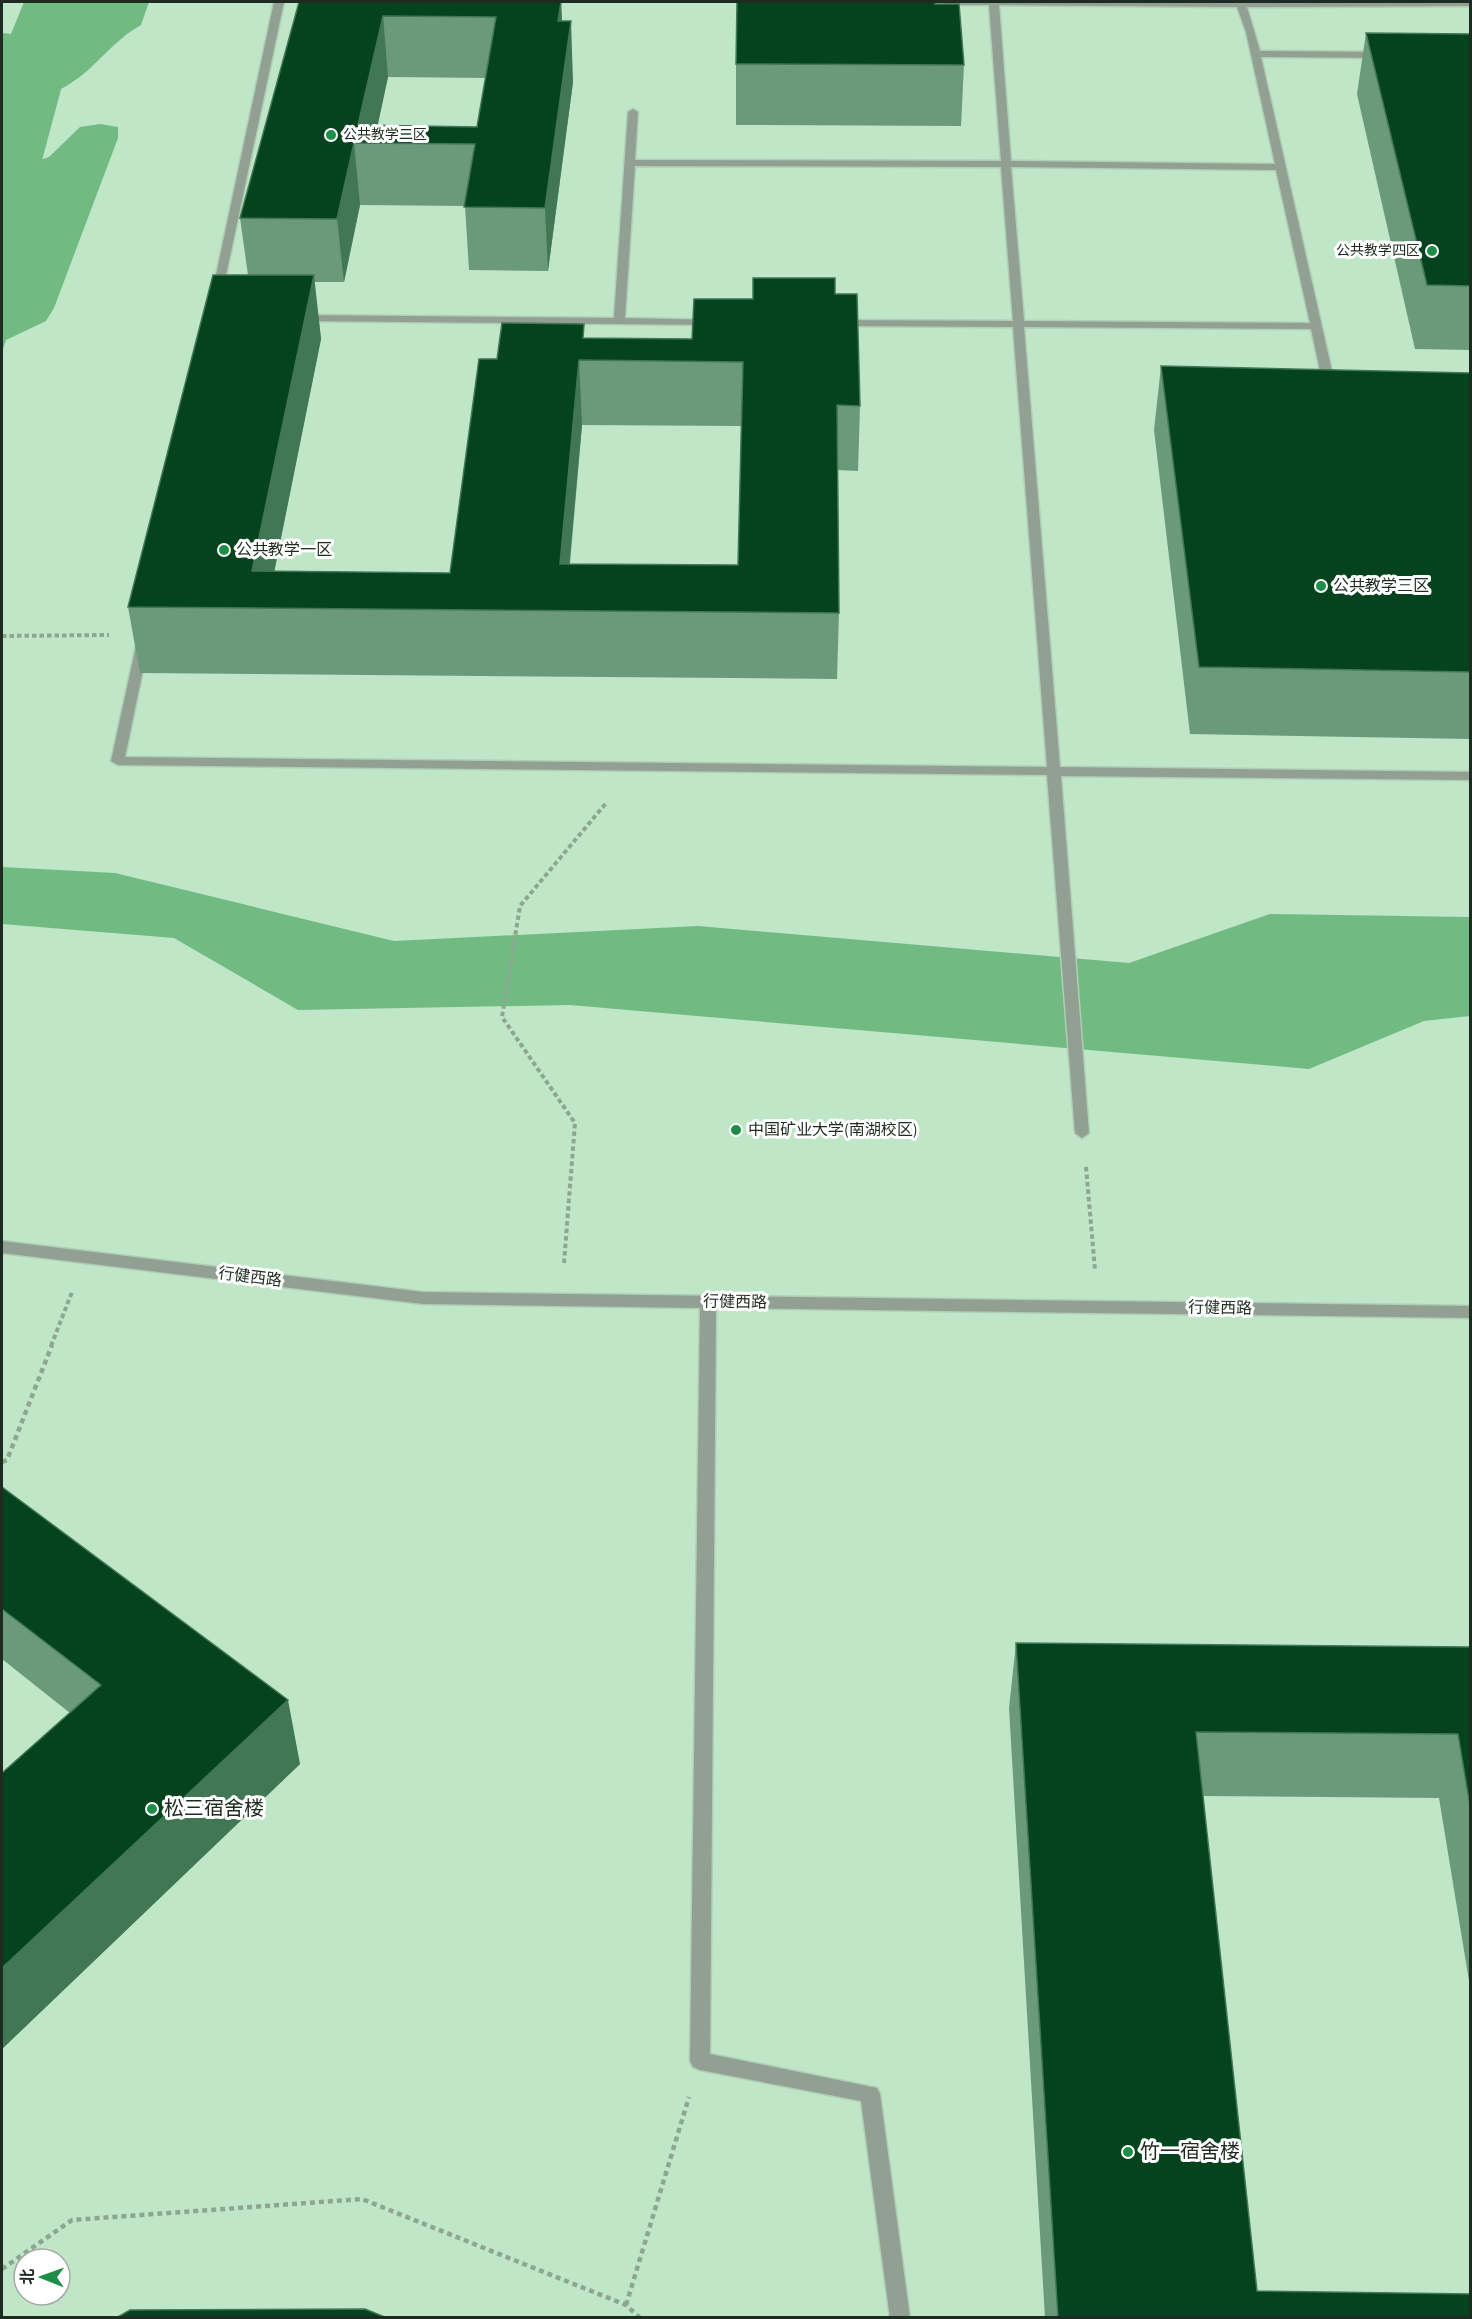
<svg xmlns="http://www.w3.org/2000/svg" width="1472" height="2319" viewBox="0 0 1472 2319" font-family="'Source Sans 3','Noto Sans SC',sans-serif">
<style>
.built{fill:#bfe6c6;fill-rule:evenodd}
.water{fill:#71bb83}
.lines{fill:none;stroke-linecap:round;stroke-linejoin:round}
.river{fill:#71bb83;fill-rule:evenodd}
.minor-casing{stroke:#b0cdb5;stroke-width:3}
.path-far1{stroke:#8da691;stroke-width:4;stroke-dasharray:4.5 3;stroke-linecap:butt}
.path{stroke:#8da691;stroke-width:4.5;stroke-dasharray:5 4;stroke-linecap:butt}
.minor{fill:#92a094;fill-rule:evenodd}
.wall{fill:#6a9a7a;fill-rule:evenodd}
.shaded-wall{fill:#417754}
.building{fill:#04431d;stroke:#417754;stroke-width:1.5;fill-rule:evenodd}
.poi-dot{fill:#1c8e48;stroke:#fff;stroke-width:2}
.labels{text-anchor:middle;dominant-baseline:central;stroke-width:6;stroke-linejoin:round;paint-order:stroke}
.far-poi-label{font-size:14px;fill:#1e2b21;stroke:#fff;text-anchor:start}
.poi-label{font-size:16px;fill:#1e2b21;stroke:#fff;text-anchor:start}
.street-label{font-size:16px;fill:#1e2b21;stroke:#fff}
.near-poi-label{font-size:20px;fill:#1e2b21;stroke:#fff;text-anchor:start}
</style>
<rect width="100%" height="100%" fill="#d0f1d6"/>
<path class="built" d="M2 2H1470V2317L2 2318ZM24 2259H60V2295H24Z"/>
<g class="water">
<path d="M24 2H149L141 25C112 41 95 69 68 85 48 98 22 96 2 107V33L11 34Z"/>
<polygon points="100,124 118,127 118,138 54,308 46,321 6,340 2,352 2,171 11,170 49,157 80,127"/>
<polygon points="2,867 115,873 394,941 698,926 1129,963 1270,914 1470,917 1470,1016 1424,1021 1309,1069 570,1005 298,1010 174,938 2,924"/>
</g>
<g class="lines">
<polygon class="river" points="42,2 106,2 63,82 37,179 27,194 2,200 2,73"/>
<g class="minor-casing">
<g id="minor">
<polygon points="274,2 284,2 222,294 217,297 212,294"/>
<path d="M943 2H1470V6L1247 7 1260 51 1381 52 1386 55 1381 58 1261 57 1336 389 1334 391 1330 392 1324 389 1311 329 1024 327 1060 767 1470 772V780L1061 776 1089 1133 1082 1138 1075 1133 1047 775 118 765 111 761 136 646 142 642 148 646 125 757 1047 767 1013 327 839 326 833 323 839 320 1013 321 1001 167 635 166 625 318 717 320 719 322 713 325 299 321 293 318 299 315 614 318 628 112 633 109 638 112 635 160 1001 161 989 5H947ZM999 5 1237 7 1246 32 1275 164 1011 161ZM1011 167 1276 170 1310 323 1024 321Z"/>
<polygon points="2,1241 423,1292 1470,1306 1470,1318 716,1308 710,2054 877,2088 880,2094 910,2318 890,2318 861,2101 700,2070 693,2067 690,2061 700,1308 423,1304 2,1253"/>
</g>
</g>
<g class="path-far1">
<polyline points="2,636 109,635"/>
<polyline points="1086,1167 1095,1270"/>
<polyline points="564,1263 575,1123 502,1017 520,906 607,802"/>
<polyline points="51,1346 72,1292"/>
</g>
<g class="path">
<polyline points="2,1462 7,1460 52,1345"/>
<polyline points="2,2269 72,2220 362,2199 626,2305 640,2318"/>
<polyline points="626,2305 689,2097"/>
</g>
<use href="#minor" class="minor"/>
</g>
<g class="wall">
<path d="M299 2H561L562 21 573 82 548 271 469 270 465 206 360 205 344 282H314L321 339 274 571 450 573 497 359 584 338 692 339 753 299 835 294 860 406 858 471 837 470 839 613 837 679 140 673 128 607 248 275 240 218ZM388 77 486 78 477 127 377 125ZM582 425 741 426 738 565 570 564Z"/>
<polygon points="935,4 964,65 961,126 736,125 736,64"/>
<polygon points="1366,33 1470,34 1470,350 1415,349 1357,94"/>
<polygon points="1161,366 1470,373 1470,739 1190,734 1154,430"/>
<polygon points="2,1487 300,1764 2,2049 2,1773 70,1713 2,1659"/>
<polygon points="1016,1643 1470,1647 1470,1987 1439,1798 1203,1796 1257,2291 1470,2318 1045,2318 1009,1708"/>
</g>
<g class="shaded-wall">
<polygon points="561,2 564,62 558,21"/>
<polygon points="383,16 388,77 374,143 358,125"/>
<polygon points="571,21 573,82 548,271 545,208"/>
<polygon points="354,143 360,205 344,282 337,219"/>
<polygon points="314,275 321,339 267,608 252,571"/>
<polygon points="579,360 582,425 565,611 560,564"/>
<polygon points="288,1700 300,1764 2,2049 2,1968"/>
</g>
<g class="building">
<path d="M299 2H561L558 21H571L545 208 464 207 475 144 354 143 337 219 240 218ZM383 16 496 17 477 127 358 125Z"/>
<polygon points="737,2 935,2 935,4 959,4 964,65 736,64"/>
<polygon points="1366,33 1470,34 1470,286 1427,285"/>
<path d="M213 275H314L252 571 450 573 479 359H497L502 323 584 324 583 338 692 339 694 299H753V278H835V294H857L860 406 837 405 839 613 128 607ZM579 360 743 362 738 565 560 564Z"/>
<polygon points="1161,366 1470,373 1470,672 1199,667"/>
<polygon points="2,1487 288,1700 2,1968 2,1773 101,1685 2,1609"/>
<polygon points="1016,1643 1470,1647 1470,1806 1458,1734 1196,1732 1257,2291 1470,2294 1470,2318 1058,2318"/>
<polygon points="365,2309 387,2318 116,2318 130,2310"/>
</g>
<g class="poi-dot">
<circle cx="331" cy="135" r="6"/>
<circle cx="1432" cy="251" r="6"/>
<circle cx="224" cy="550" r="6"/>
<circle cx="1321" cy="586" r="6"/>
<circle cx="736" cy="1130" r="6"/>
<circle cx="152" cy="1809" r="6"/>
<circle cx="1128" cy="2152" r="6"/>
</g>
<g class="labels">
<g class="far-poi-label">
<text x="343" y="135">公共教学二区</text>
<text x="1420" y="251" text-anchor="end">公共教学四区</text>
</g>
<g class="poi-label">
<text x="236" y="550">公共教学一区</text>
<text x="1333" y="586">公共教学三区</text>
<text x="748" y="1130">中国矿业大学(南湖校区)</text>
</g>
<g class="street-label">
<text transform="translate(250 1277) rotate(7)">行健西路</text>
<text transform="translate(735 1302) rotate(1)">行健西路</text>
<text transform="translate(1220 1308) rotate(1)">行健西路</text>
</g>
<g class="near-poi-label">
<text x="164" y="1809">松三宿舍楼</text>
<text x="1140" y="2152">竹一宿舍楼</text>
</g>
</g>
<rect width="1472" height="2319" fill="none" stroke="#1e2b21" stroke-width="6"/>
<g transform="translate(42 2277) rotate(271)"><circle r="28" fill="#ffffff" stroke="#a5aaa6" stroke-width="1.5"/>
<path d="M0-4.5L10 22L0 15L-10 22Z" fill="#1c8e48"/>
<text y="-9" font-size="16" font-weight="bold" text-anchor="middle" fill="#1e2b21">北</text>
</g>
</svg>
